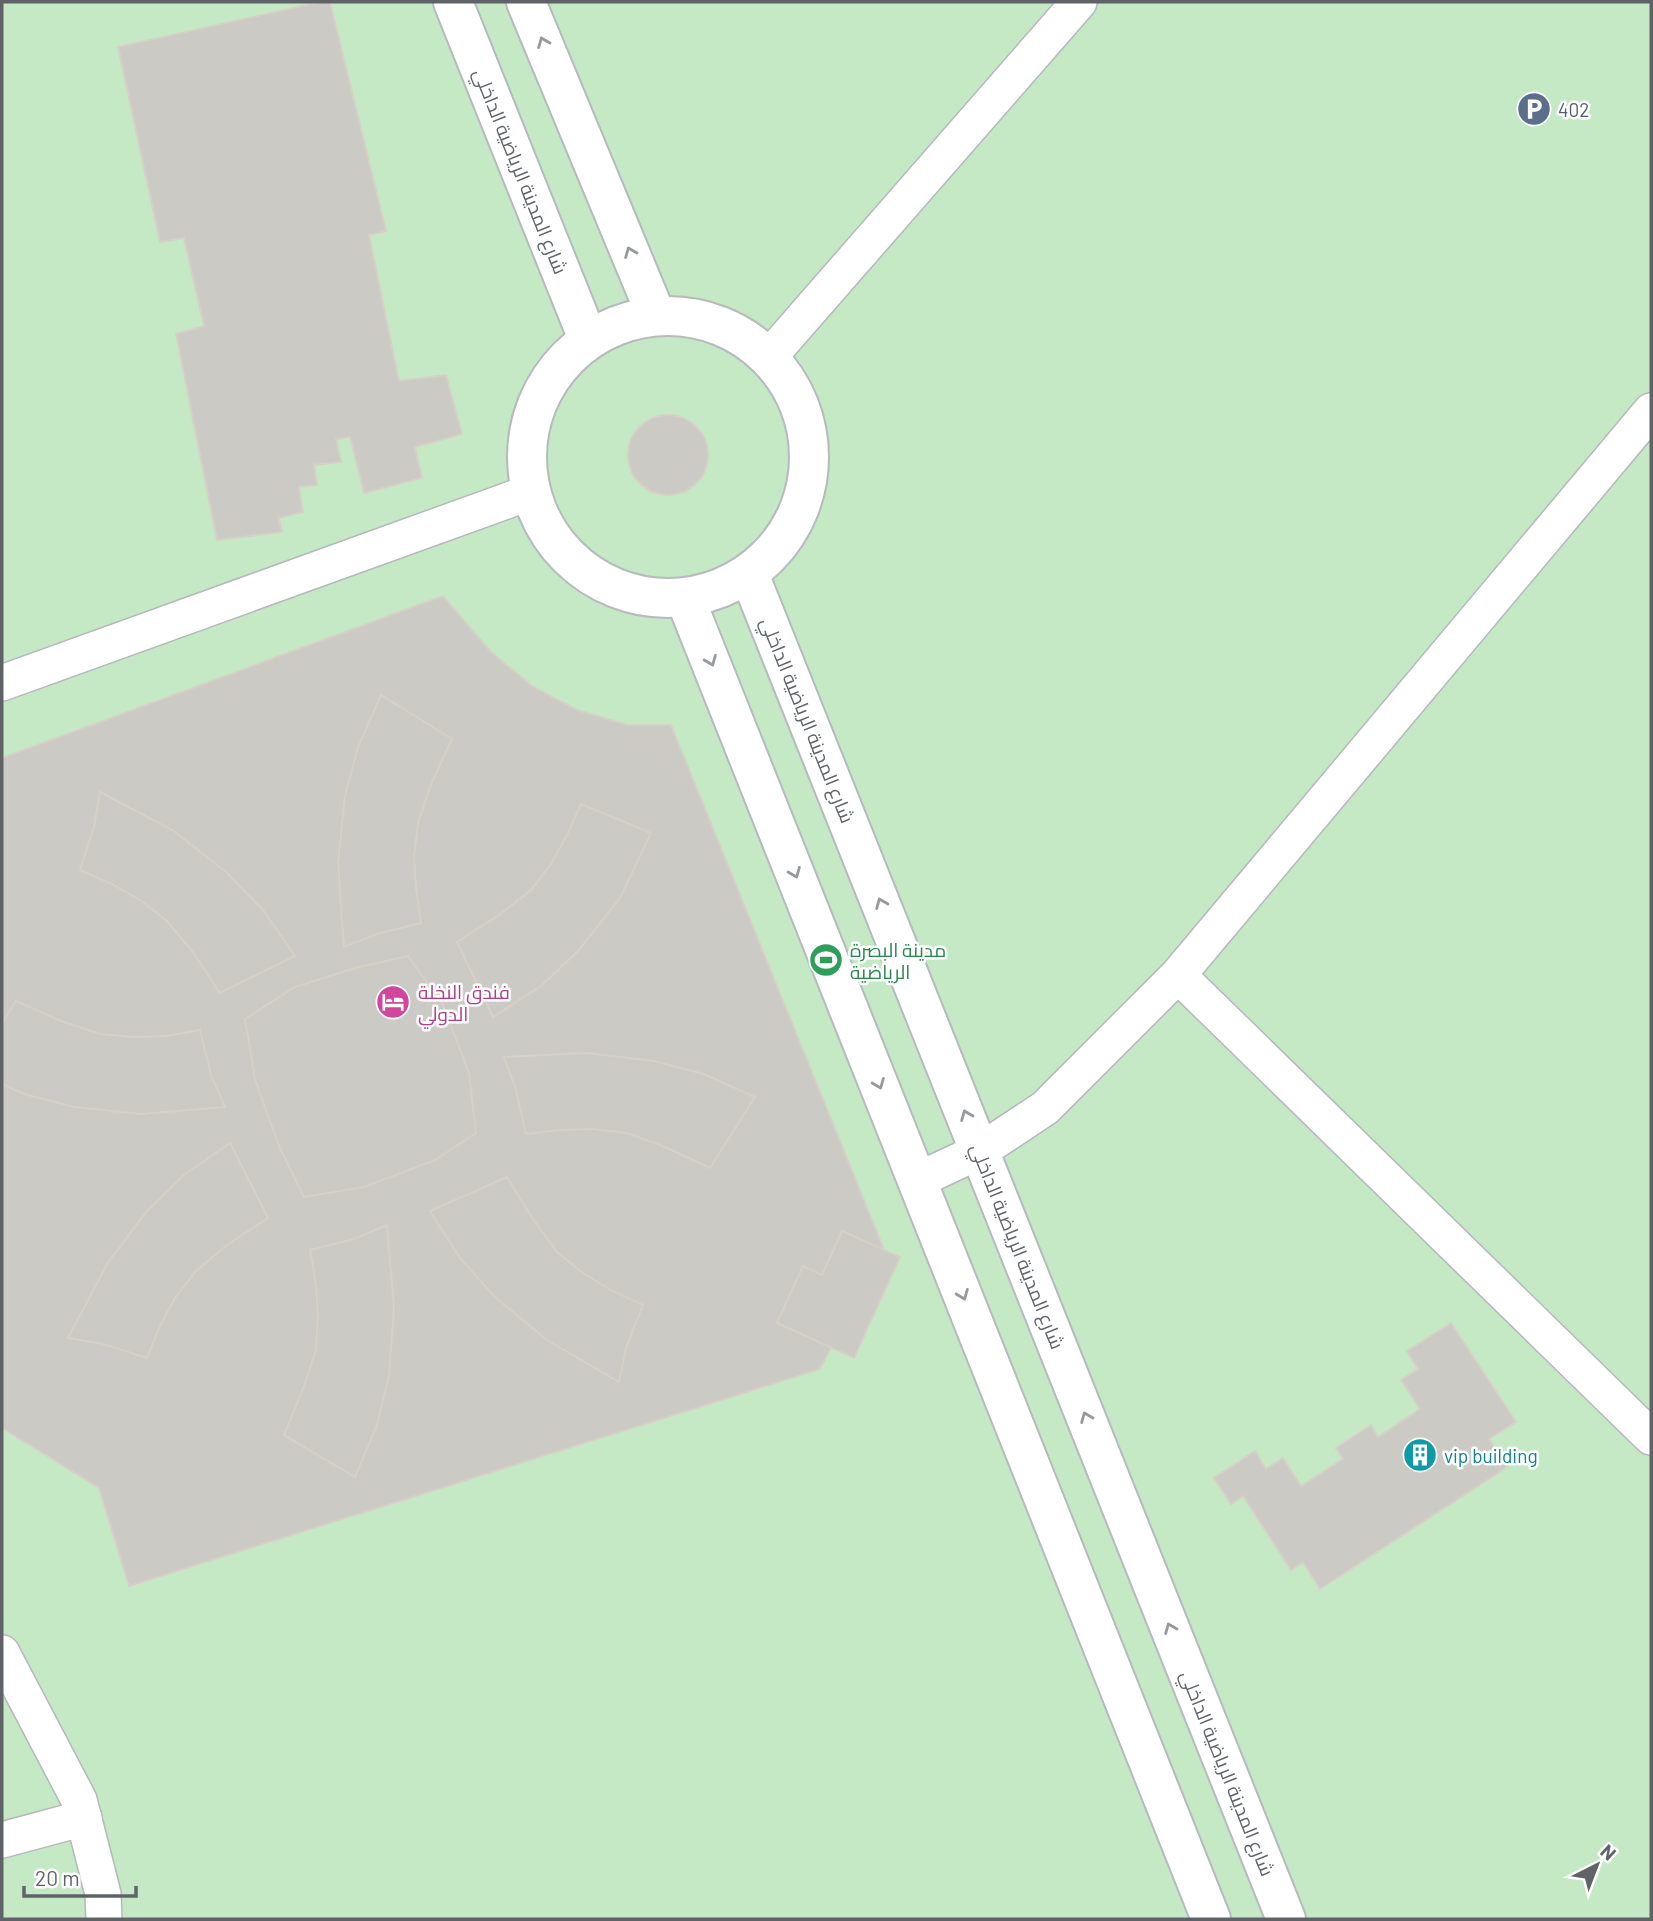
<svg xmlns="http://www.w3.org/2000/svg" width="1653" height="1921" viewBox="0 0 1653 1921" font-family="Barlow,Cairo,sans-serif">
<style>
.green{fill:#c5e8c5}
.building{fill:#cccac5;stroke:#d6d1c6;stroke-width:2}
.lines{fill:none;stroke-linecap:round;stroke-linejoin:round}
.street-casing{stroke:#b5b8bc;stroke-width:38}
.secondary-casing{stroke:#b6babf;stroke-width:42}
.street{stroke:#fff;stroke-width:35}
.secondary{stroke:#fff;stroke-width:38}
.oneway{stroke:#979a9d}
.labels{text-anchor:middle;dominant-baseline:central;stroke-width:5;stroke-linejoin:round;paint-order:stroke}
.service-label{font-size:19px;fill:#4e5e75;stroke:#fff;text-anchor:start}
.street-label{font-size:19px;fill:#5f6368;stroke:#fff}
.leisure-label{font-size:19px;fill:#27864d;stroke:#fff;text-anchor:start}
.hotel-label{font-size:19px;fill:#b23c85;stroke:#fff;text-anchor:start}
.culture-label{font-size:19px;fill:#0d838f;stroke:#fff;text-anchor:start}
</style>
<rect width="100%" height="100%" fill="#f1efe8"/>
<rect class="green" x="2" y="2" width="1649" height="1917"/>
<g class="building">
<polygon points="320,2 330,2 386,231 369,235 399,381 446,375 462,434 415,447 422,478 364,493 350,437 336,439 341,462 314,465 317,485 299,487 303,512 279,518 282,532 217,540 176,334 204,326 184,238 160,242 118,47"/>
<circle cx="668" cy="455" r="40"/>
<polygon points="443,596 491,652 532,686 577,710 628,725 671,725 883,1247 820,1369 129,1586 99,1488 2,1428 2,758"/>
<polygon points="381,695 452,739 431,784 418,823 414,857 416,889 421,923 377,934 344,947 338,863 345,796 358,747"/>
<polygon points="100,792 174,831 227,873 263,910 295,956 220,993 193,952 166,920 140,900 112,884 80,870 94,827"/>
<polygon points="581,804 651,833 620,898 578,951 541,986 493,1017 457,942 499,915 531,890 551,864 567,835"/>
<polygon points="408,956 443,1005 469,1073 476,1133 435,1160 364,1187 304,1197 279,1146 255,1079 245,1019 295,987 355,968"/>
<polygon points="16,1001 61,1021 100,1034 133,1037 166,1036 200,1030 211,1075 225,1107 141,1114 74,1107 24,1094 2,1084 2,1023"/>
<polygon points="587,1053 654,1061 704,1074 755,1097 710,1168 665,1147 627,1133 593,1129 561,1130 526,1134 516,1090 504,1057"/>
<polygon points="230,1143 268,1218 227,1245 196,1271 175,1298 160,1326 147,1358 103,1344 68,1338 107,1264 147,1211 184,1175"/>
<polygon points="507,1177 533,1219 557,1252 583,1273 611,1290 643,1305 626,1348 619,1382 547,1340 495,1297 460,1258 430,1211"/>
<polygon points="387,1225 394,1308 389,1376 377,1425 355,1477 284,1435 303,1389 316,1350 318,1317 316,1285 310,1250 354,1239"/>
<polygon points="842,1231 900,1257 854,1358 777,1323 803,1266 822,1275"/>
<polygon points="1451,1323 1516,1422 1489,1439 1507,1467 1320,1589 1303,1562 1291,1570 1243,1496 1231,1504 1214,1478 1255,1451 1266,1469 1283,1458 1301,1486 1343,1459 1336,1448 1371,1425 1378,1437 1420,1409 1401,1380 1418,1369 1407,1351"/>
</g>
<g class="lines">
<g class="street-casing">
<g id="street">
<polyline points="769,357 1079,2"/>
<polyline points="2,683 531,492"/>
<polyline points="1178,975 1651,1437"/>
<polyline points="918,1180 980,1151 1045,1108 1178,975 1651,411"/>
<polyline points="2,1653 79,1800 103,1894 104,1919"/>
<polyline points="2,1840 84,1818"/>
</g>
</g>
<g class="secondary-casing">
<g id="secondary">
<polyline points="453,2 588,339"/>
<polyline points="526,2 656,315"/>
<circle cx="668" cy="457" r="141"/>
<polyline points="749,574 1286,1919"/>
<polyline points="685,598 1211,1919"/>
</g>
</g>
<use href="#street" class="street"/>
<use href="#secondary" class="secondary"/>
</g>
<defs><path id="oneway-chevron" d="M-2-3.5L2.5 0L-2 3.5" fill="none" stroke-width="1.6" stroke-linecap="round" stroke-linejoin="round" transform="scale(1.75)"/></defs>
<g class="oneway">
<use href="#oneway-chevron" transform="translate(543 42) rotate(-112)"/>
<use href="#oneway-chevron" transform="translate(630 252) rotate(-112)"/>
<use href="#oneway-chevron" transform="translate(711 661) rotate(68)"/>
<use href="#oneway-chevron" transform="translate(795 873) rotate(68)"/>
<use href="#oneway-chevron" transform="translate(881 903) rotate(-112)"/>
<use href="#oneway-chevron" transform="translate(879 1084) rotate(68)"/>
<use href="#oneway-chevron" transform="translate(966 1115) rotate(-112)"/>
<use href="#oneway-chevron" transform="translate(963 1295) rotate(68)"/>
<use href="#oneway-chevron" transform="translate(1086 1417) rotate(-112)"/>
<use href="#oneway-chevron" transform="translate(1170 1628) rotate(-112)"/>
</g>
<defs>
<g id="parking-disc" transform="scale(1.75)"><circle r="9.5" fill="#5c6f8a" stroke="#fff"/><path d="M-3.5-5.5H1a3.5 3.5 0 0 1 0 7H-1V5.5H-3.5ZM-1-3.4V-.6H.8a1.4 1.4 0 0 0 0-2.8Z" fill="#fff"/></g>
<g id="stadium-disc" transform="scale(1.75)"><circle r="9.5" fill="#2e9e5b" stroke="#fff"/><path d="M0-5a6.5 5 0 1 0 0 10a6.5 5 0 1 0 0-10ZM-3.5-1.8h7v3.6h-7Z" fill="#fff"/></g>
<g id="hotel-disc" transform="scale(1.75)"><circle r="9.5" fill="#d1479c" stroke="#fff"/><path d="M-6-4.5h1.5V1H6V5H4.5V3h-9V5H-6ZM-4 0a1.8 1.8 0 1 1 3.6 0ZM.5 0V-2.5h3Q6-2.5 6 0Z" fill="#fff"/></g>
<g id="building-disc" transform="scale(1.75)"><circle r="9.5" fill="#0f9aa8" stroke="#fff"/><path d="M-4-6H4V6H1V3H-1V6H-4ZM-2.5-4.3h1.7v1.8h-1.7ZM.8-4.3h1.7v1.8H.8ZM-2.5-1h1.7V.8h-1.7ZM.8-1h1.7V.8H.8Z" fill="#fff"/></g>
</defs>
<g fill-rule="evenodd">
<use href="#parking-disc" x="1534" y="109"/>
<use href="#stadium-disc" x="826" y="960"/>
<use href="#hotel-disc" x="393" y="1002"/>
<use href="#building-disc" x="1420" y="1455"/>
</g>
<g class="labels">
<g class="service-label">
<text x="1558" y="109">402</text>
</g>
<g class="street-label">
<text transform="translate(521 171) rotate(68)">شارع المدينة الرياضية الداخلي</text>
<text transform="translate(808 720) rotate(68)">شارع المدينة الرياضية الداخلي</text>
<text transform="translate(1018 1246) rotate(68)">شارع المدينة الرياضية الداخلي</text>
<text transform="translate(1228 1773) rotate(68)">شارع المدينة الرياضية الداخلي</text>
</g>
<g class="leisure-label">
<text x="850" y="949">مدينة البصرة<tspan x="850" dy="22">الرياضية</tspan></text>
</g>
<g class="hotel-label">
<text x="418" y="991">فندق النخلة<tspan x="418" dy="22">الدولي</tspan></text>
</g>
<g class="culture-label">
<text x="1444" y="1455">vip building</text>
</g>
</g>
<rect width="1653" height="1921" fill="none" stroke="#5f6368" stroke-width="7"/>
<g transform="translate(1597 1865) rotate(42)" stroke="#ffffff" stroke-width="5" paint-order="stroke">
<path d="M0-5L12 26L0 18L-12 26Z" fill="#5f6368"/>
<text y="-10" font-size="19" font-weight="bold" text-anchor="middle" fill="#5f6368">N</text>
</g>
<path d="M24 1886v10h112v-10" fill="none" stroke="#5f6368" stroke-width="3.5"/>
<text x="35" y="1886" font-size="21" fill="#5f6368" stroke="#ffffff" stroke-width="5" paint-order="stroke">20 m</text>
</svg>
